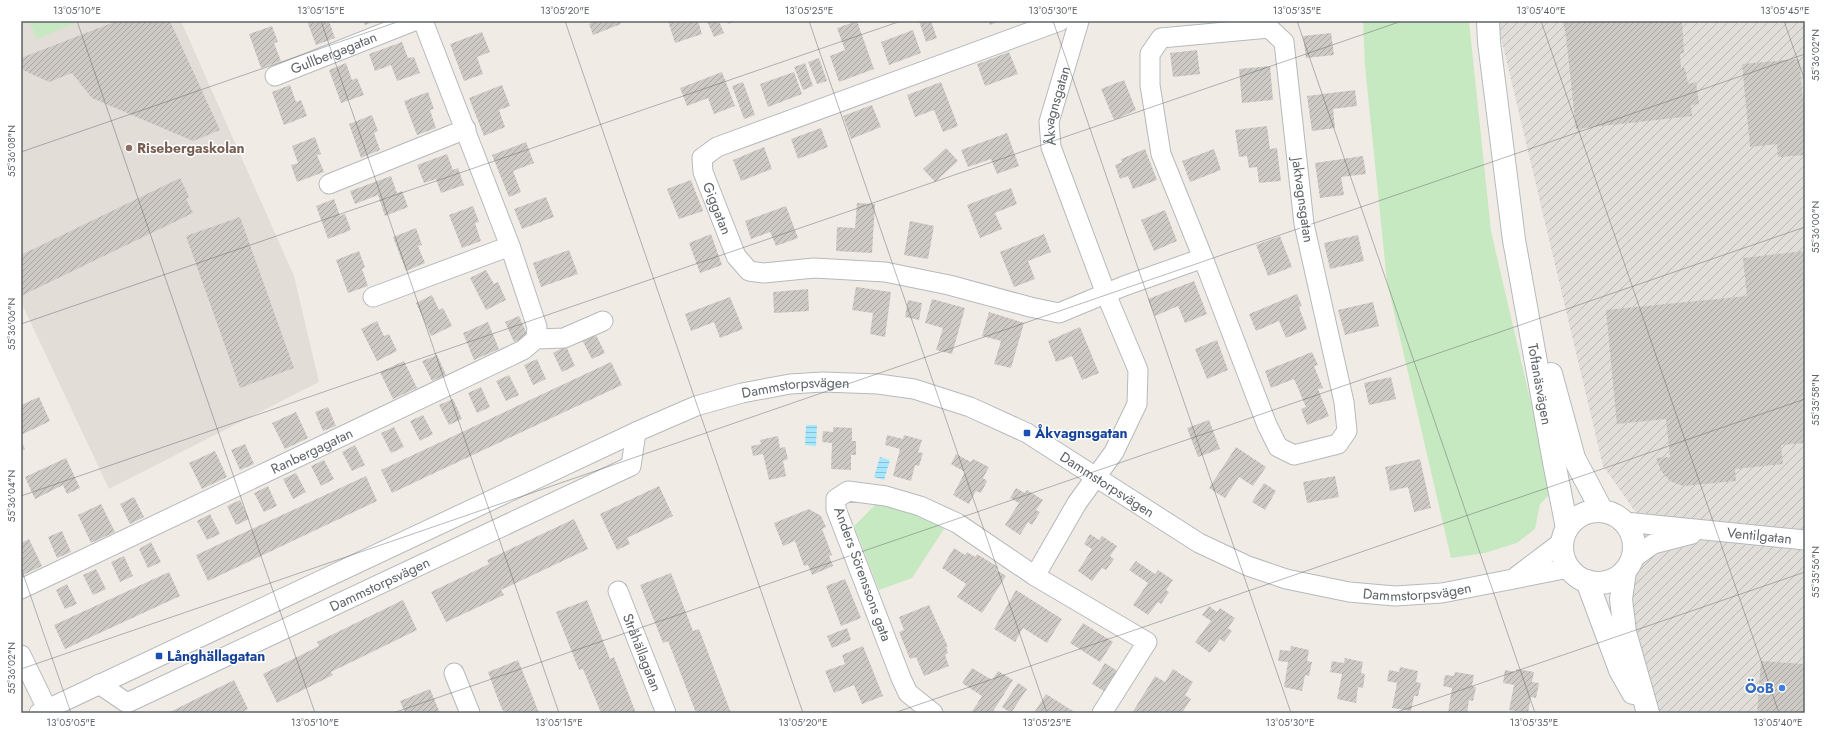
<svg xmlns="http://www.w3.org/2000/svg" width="1826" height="734" viewBox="0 0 1826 734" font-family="Jost,sans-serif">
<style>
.industrial{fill:url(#industrial-furrows)}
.education{fill:#e2ddd6}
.park{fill:#c7e9c1}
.water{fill:url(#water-rules)}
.building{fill:url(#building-hatch)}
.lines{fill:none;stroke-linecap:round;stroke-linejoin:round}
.street-casing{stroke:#b6b9bd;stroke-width:21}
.secondary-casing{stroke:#b4babe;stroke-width:24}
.street{stroke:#fff;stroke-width:19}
.secondary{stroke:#fff;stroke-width:22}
.ticks{fill:none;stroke:#5d6367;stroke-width:1;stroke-opacity:0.45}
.education-dot{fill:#8d6e63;stroke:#fff;stroke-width:1.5}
.transit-dot{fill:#1a4fb4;stroke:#fff;stroke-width:1.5}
.shop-dot{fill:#3f7fe0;stroke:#fff;stroke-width:1.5}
.labels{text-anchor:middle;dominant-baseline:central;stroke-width:3;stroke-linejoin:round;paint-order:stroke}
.street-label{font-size:14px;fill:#5d6367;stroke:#fff}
.education-label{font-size:14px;font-weight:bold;fill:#785e54;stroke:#fff;text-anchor:start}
.transit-label{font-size:14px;font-weight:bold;fill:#164399;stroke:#fff;text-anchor:start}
.shop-label{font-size:14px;font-weight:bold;fill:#366cbe;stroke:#fff;text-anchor:end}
.neatline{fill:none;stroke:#5d6367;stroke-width:1.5}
.ticks-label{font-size:10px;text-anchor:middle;fill:#5d6367}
</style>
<defs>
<pattern id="industrial-furrows" width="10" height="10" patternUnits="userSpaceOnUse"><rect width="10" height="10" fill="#e1deda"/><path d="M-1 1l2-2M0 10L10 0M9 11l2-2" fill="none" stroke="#bab8b5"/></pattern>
<pattern id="water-rules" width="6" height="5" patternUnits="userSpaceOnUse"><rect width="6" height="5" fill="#a6e7ff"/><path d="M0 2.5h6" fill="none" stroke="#8abfd2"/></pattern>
<pattern id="building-hatch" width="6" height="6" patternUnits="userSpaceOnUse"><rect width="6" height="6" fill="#cdc9c4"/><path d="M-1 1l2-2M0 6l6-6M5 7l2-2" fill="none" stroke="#aaa7a3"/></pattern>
</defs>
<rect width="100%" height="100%" fill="#f0ece5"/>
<polygon class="industrial" points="1497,21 1805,21 1805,713 1657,713 1615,607 1647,528 1603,466"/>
<polygon class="education" points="21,21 181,21 294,276 319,382 109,489 21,302"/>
<g class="park">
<polygon points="29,21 79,21 37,39"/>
<polygon points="1363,21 1469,21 1491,231 1549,481 1549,495 1540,504 1535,529 1517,543 1485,553 1451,558 1387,282 1365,66"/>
<polygon points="876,504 900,509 946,526 912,578 879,590 854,526"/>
</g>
<g class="water">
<polygon points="806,425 817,425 816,446 805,445"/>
<polygon points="880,457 890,460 884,480 874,477"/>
</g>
<g class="building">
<polygon points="117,21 170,21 220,130 193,141 92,98 72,73 49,82 21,69 21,58"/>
<polygon points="307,21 329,21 335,38 316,45"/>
<polygon points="363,21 375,21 365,25"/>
<polygon points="596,21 620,21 621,24 593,35 589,24"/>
<polygon points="668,21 698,21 702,34 675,43"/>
<polygon points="707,21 719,21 724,33 714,37"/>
<polygon points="727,21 736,21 728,24"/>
<polygon points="857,21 874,69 839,82 830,56 845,50 837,28"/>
<polygon points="919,21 931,21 937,38 926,42"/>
<polygon points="989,21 1000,21 990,25"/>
<polygon points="1563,21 1682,21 1684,53 1680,54 1681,68 1685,68 1688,84 1696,82 1699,104 1691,105 1692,116 1576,129 1566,36"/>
<polygon points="272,26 278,42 274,43 281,61 261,68 249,34"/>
<polygon points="913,30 921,53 889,65 881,42"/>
<polygon points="482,32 490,52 477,57 483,74 464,81 450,44"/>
<polygon points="1331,33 1334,55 1306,58 1303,36"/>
<polygon points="402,42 408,58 414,57 420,73 397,81 391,65 375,71 369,54"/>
<polygon points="1197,50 1200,74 1173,77 1170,53"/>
<polygon points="1009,52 1018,74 985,86 977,64"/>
<polygon points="819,58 827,81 817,84 808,62"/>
<polygon points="1799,59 1804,109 1805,109 1805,155 1778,157 1777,144 1750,147 1742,64"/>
<polygon points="346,63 352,80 357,78 364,95 341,103 329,70"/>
<polygon points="805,63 813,86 803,90 794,67"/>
<polygon points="1270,66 1273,100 1242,103 1239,69"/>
<polygon points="722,72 735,106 714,114 708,98 687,106 680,88"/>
<polygon points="794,72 802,94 768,107 760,84"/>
<polygon points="1124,80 1136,110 1114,120 1101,89"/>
<polygon points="743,82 755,115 744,119 732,86"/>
<polygon points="941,82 958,126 943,132 934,110 915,117 907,95"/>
<polygon points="290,85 296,102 301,100 307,116 284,125 272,92"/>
<polygon points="502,85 510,106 499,110 505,127 484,136 469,98"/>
<polygon points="1355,90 1357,106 1333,109 1335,128 1312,131 1307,96"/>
<polygon points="428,92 434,109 430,110 436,128 417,135 404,101"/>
<polygon points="872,105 881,127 851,139 843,116"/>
<polygon points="372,115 378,131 374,133 380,150 361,158 349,124"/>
<polygon points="1267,126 1270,149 1277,148 1281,181 1259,183 1257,167 1249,168 1247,156 1239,157 1235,130"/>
<polygon points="821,128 828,147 798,159 791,139"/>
<polygon points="1007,133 1019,166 997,174 991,159 968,167 961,150"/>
<polygon points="315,137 321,154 317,155 324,172 297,182 291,165 298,163 292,146"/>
<polygon points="526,142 534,163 513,171 521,192 509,197 492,155"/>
<polygon points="764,147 772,169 741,181 733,160"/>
<polygon points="946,148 958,161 935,182 923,169"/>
<polygon points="1145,149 1157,180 1133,189 1128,176 1120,179 1115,165 1122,162 1121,159"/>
<polygon points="1214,149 1221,170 1190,182 1182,161"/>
<polygon points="447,154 453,170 458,168 464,185 441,193 436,179 424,183 417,165"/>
<polygon points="1363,156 1366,174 1341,177 1344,195 1320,198 1315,163"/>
<polygon points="391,176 397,193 402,191 408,207 385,216 378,195 355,204 350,191"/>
<polygon points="180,178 189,197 186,199 193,213 21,296 21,255"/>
<polygon points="691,180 703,211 679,219 667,189"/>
<polygon points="1011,188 1017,204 995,213 1002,229 980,238 967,205"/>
<polygon points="546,197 554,217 522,229 514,209"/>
<polygon points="334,199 340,216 345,214 351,230 328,239 316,206"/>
<polygon points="857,203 875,204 872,253 836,251 837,227 855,228"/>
<polygon points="473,206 479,222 475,223 481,241 462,248 449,215"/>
<polygon points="786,206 798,238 776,246 770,232 751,239 745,221"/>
<polygon points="1165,210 1177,241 1154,251 1141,220"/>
<polygon points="240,217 294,368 240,388 186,236"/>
<polygon points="910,221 934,226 928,259 904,255"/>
<polygon points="416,228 422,245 418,246 425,263 406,271 393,237"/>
<polygon points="711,234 722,265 700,273 689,243"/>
<polygon points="1044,234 1051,252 1028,261 1035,279 1014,287 1000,252"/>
<polygon points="1358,235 1364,261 1330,269 1324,243"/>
<polygon points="1280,236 1292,267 1268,276 1256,245"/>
<polygon points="569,250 578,274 541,287 533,263"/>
<polygon points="359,251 365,267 362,269 368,286 348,293 336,260"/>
<polygon points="1805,251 1805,443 1781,445 1783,464 1735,469 1736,481 1683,486 1670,481 1661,471 1656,458 1670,457 1666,419 1617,424 1606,310 1747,296 1743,258"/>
<polygon points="486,270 494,284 498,282 506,300 486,310 470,278"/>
<polygon points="1194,281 1207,314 1185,323 1178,306 1155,316 1148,299"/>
<polygon points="856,287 891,292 885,337 870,334 873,313 852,310"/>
<polygon points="808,289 809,311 774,313 773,292"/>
<polygon points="1297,294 1302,306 1299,307 1307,329 1286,338 1279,321 1256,331 1249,314"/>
<polygon points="432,295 439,310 443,308 452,326 431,336 416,303"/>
<polygon points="730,297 743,329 720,338 714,322 691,331 685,314"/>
<polygon points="932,299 965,308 952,354 936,350 943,328 925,323"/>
<polygon points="908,300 922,303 919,320 905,317"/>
<polygon points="1373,302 1379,326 1345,335 1338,310"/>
<polygon points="989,312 1024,323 1011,368 994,364 1001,341 982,336"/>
<polygon points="519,316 528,336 514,342 505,322"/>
<polygon points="377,321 384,336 389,334 397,351 377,361 361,329"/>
<polygon points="488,322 499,349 474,360 463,333"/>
<polygon points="1080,327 1099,373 1082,380 1072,356 1056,362 1048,341"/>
<polygon points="595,333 605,353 592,359 582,340"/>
<polygon points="1217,340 1228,370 1207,379 1195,349"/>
<polygon points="566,346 575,366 562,372 553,353"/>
<polygon points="1312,352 1318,365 1314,366 1323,388 1318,389 1329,416 1307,425 1301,409 1306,407 1294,379 1271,388 1265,371"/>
<polygon points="437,355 446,375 432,381 422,361"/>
<polygon points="537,359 546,379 533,385 524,365"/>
<polygon points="404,361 417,388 393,399 380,372"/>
<polygon points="611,362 622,385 392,493 381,470"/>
<polygon points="509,375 519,395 506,401 496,381"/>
<polygon points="1391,377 1396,399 1369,405 1364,383"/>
<polygon points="481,387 490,407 477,413 468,393"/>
<polygon points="39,397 50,421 21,435 21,405"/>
<polygon points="453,399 462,419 449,425 439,405"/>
<polygon points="328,407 336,426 323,431 315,412"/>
<polygon points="296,412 308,438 285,449 272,423"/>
<polygon points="423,415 433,434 420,441 410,421"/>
<polygon points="1209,420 1220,449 1198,457 1187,428"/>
<polygon points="394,427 404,447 391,453 381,433"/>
<polygon points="833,427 852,428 852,441 856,441 856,455 851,455 851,470 831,469 832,443 822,442 823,431 833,432"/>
<polygon points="887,435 903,439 904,435 922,440 918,452 923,453 919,466 915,465 911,481 893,476 900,449 885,445"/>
<polygon points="778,436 780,448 785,447 788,459 783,461 786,476 769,480 763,454 753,456 751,446 761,444 760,440"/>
<polygon points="21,440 25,449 21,451"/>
<polygon points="245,444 254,464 240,470 231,450"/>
<polygon points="355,445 365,465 352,471 342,452"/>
<polygon points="1236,447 1266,467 1253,486 1239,477 1225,498 1209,488"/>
<polygon points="215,451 227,477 202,489 189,463"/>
<polygon points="956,454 971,462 973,459 989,467 983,478 987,481 981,493 976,491 969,504 953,495 965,472 951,464"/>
<polygon points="66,458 80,488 67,494 63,485 35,499 25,477"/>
<polygon points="1420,459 1431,508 1414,512 1408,487 1390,491 1385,467"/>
<polygon points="324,460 334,479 321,486 311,466"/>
<polygon points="296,473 306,492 293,499 283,479"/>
<polygon points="366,476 377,501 208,581 196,555"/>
<polygon points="1335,476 1339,497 1307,503 1303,482"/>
<polygon points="1264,483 1276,491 1265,510 1252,502"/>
<polygon points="268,486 277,506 264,512 254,493"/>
<polygon points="659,486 673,516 627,538 630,544 617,550 600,514"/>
<polygon points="1016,488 1025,493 1027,490 1043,500 1036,510 1040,512 1032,525 1028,522 1020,535 1005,525 1019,503 1010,498"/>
<polygon points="134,497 144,517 130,524 120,504"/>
<polygon points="240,500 249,519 236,525 227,506"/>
<polygon points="101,504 115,532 91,543 78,515"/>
<polygon points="809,509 821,516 826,527 822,529 832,555 829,556 833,566 812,575 808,565 804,566 795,541 783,546 774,523"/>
<polygon points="210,514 220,534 207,540 197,521"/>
<polygon points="574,519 588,549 501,590 504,595 446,622 431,592 489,564 487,560"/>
<polygon points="62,531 71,552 57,558 48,537"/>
<polygon points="1090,534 1099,540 1102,536 1117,546 1110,556 1114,559 1106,570 1102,568 1092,581 1078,571 1092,549 1084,544"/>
<polygon points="29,539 42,566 21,576 21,543"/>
<polygon points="151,542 161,562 148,568 139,549"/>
<polygon points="954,548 965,555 967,552 975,557 977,554 998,567 996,570 1006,576 982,613 957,597 966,584 942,568"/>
<polygon points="124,556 133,576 120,582 111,562"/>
<polygon points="1136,561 1155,574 1158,570 1173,580 1166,590 1169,592 1161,604 1158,602 1148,615 1133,605 1148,583 1129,570"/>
<polygon points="96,569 106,589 93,595 83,575"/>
<polygon points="169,572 180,596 65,649 54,625"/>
<polygon points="671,573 693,631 699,629 731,713 696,713 668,641 663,643 640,585"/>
<polygon points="845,579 861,618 841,626 826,586"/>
<polygon points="67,584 77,604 65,609 56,590"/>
<polygon points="1016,590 1062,619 1047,643 1023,628 1015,642 994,629"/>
<polygon points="403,600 417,630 331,672 333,675 277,703 263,674 319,646 317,642"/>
<polygon points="587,600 610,659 614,657 636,713 601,713 583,669 579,670 556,612"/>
<polygon points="929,605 948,647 946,647 948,653 945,655 949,666 924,676 916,657 910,659 899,632 904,630 899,617"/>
<polygon points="1209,606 1217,612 1220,608 1235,618 1228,628 1232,631 1224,642 1220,639 1210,653 1195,642 1211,621 1202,615"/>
<polygon points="1083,623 1113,642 1100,662 1070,643"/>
<polygon points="847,628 851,640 832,648 827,636"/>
<polygon points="863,646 883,696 862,704 854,685 834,693 825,671 845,664 842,655"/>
<polygon points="1291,646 1309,650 1307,661 1312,662 1309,676 1305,675 1302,691 1284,687 1288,662 1278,661 1280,650 1290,651"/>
<polygon points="1345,658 1363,662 1361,673 1365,674 1363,688 1358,687 1356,703 1337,699 1342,674 1330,672 1332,661 1344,663"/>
<polygon points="518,660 530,690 539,713 504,713 499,702 488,672"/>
<polygon points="1761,661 1805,664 1805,713 1757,713"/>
<polygon points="1105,663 1122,674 1109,694 1092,684"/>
<polygon points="1400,667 1418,671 1416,682 1421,683 1418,696 1414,696 1411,711 1392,708 1397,683 1387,681 1389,670 1399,672"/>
<polygon points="972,668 992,680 998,671 1013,680 992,713 971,713 982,696 962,683"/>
<polygon points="1173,669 1193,682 1185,695 1191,699 1182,713 1167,713 1162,710 1161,713 1132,713 1155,676 1165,682"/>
<polygon points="1516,669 1534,672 1532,682 1539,683 1536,698 1531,697 1528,713 1509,710 1514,685 1503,683 1505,670 1516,672"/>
<polygon points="1455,672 1474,675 1472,686 1476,687 1473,701 1469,700 1467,713 1448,713 1452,688 1443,686 1445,675 1454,676"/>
<polygon points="234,680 248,709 240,713 168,713"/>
<polygon points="1018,683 1027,689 1011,713 1002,707"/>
<polygon points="430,689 440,713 405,713 400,701"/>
<polygon points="1046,694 1076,713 1034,713"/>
</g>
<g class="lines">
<g class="street-casing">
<g id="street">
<polyline points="423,21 510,246 537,327 536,339"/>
<path id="s1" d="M1060 21 717 147 702 158 703 172 736 256 749 271 764 273 814 268 885 272 949 285 1030 307 1059 313 1124 286 1203 258 1267 425 1278 447 1294 455 1338 444 1347 431 1344 402 1304 224 1284 42 1269 28 1161 38 1150 54V85L1161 154 1203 258"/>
<path id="s2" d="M275 76 414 21"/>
<polyline points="329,184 466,129"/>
<polyline points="373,297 510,246"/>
<path id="s3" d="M1625 522 1805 540"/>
<polyline points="1632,559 1653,544 1692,534"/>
<path id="s4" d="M1035 576 1077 503 1114 452 1137 404 1138 370 1106 294 1051 147 1049 122 1079 21"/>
<polyline points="1517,576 1562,542"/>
<path id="s5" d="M21 589C188 508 356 431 523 350L536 339 564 338 603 321"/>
<path id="s6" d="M618 591 666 713"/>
<polyline points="21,655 49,713"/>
<polyline points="454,673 470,713"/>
<path id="s7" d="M99 684 127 703 631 466 636 432"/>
<path id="s8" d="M39 713 636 432 696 406 742 393 790 384 823 382 878 384 914 389 970 407 1027 433 1199 543 1248 566 1286 579 1349 592 1395 596 1442 593 1569 568"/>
<polyline points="933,713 908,693 901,678 836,509 836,499 848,491 886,496 920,506 957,523 1035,576 1147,642 1102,713"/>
</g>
</g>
<g class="secondary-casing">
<g id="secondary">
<path id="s9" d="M1488 21 1489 42 1514 240 1554 462 1567 528"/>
<polyline points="1551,374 1574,458 1602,511"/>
<circle cx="1598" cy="547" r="36"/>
<polyline points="1625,571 1621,599 1625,632 1648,713"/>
<polyline points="1587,581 1620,670 1633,693"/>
</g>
</g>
<use href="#street" class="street"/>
<use href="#secondary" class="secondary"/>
</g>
<path class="ticks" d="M77 21 315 713M321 21 559 713M565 21 803 713M809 21 1047 713M1053 21 1291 713M1297 21 1535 713M1541 21 1779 713M1784 21 1805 81M21 152 400 21M21 324 901 21M21 496 1402 21M21 568 71 713M21 669 1805 54M393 713 1805 227M894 713 1805 399M1394 713 1805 572"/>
<circle class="education-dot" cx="129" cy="148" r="4"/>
<g class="transit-dot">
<rect x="1023" y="429" width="8" height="8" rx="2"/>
<rect x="155" y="652" width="8" height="8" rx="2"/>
</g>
<circle class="shop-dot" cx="1782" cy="688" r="4"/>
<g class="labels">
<g class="street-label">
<text stroke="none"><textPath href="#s2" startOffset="63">Gullbergagatan</textPath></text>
<text stroke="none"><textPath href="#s4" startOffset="516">Åkvagnsgatan</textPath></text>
<text transform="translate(1303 200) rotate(82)">Jaktvagnsgatan</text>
<text stroke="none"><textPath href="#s1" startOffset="437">Giggatan</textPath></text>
<text stroke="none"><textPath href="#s9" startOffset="367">Toftanäsvägen</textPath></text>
<text stroke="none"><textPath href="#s8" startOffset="827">Dammstorpsvägen</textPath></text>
<text stroke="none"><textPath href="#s5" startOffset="322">Ranbergagatan</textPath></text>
<text stroke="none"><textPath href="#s8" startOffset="1163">Dammstorpsvägen</textPath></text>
<text stroke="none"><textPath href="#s3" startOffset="135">Ventilgatan</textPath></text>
<text transform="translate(863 574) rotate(70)">Anders Sörenssons gata</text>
<text stroke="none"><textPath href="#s7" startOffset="313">Dammstorpsvägen</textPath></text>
<text stroke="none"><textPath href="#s8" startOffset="1499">Dammstorpsvägen</textPath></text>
<text stroke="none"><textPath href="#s6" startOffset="66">Stråhällagatan</textPath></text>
</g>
<g class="education-label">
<text x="137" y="148">Risebergaskolan</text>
</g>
<g class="transit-label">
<text x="1035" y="433">Åkvagnsgatan</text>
<text x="167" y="656">Långhällagatan</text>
</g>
<g class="shop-label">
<text x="1774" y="688">ÖoB</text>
</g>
</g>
<rect width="1826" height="734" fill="none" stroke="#ffffff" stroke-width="44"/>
<rect x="22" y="22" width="1782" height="690" class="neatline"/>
<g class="ticks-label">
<text x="77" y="14">13°05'10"E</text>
<text x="321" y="14">13°05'15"E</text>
<text x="565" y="14">13°05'20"E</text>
<text x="809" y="14">13°05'25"E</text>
<text x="1053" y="14">13°05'30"E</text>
<text x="1297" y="14">13°05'35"E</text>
<text x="1541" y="14">13°05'40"E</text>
<text x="1785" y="14">13°05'45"E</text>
<text transform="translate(1815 55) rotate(-90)" y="4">55°36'02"N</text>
<text transform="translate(11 151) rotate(-90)" y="4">55°36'08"N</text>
<text transform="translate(1815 227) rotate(-90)" y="4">55°36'00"N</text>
<text transform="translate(11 324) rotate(-90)" y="4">55°36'06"N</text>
<text transform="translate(1815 400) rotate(-90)" y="4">55°35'58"N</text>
<text transform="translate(11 496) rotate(-90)" y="4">55°36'04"N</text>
<text transform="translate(1815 572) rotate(-90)" y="4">55°35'56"N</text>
<text transform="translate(11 668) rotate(-90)" y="4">55°36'02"N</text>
<text x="71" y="726">13°05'05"E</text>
<text x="315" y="726">13°05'10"E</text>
<text x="559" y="726">13°05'15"E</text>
<text x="803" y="726">13°05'20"E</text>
<text x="1047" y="726">13°05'25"E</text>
<text x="1290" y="726">13°05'30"E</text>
<text x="1534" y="726">13°05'35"E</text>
<text x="1778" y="726">13°05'40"E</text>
</g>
</svg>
